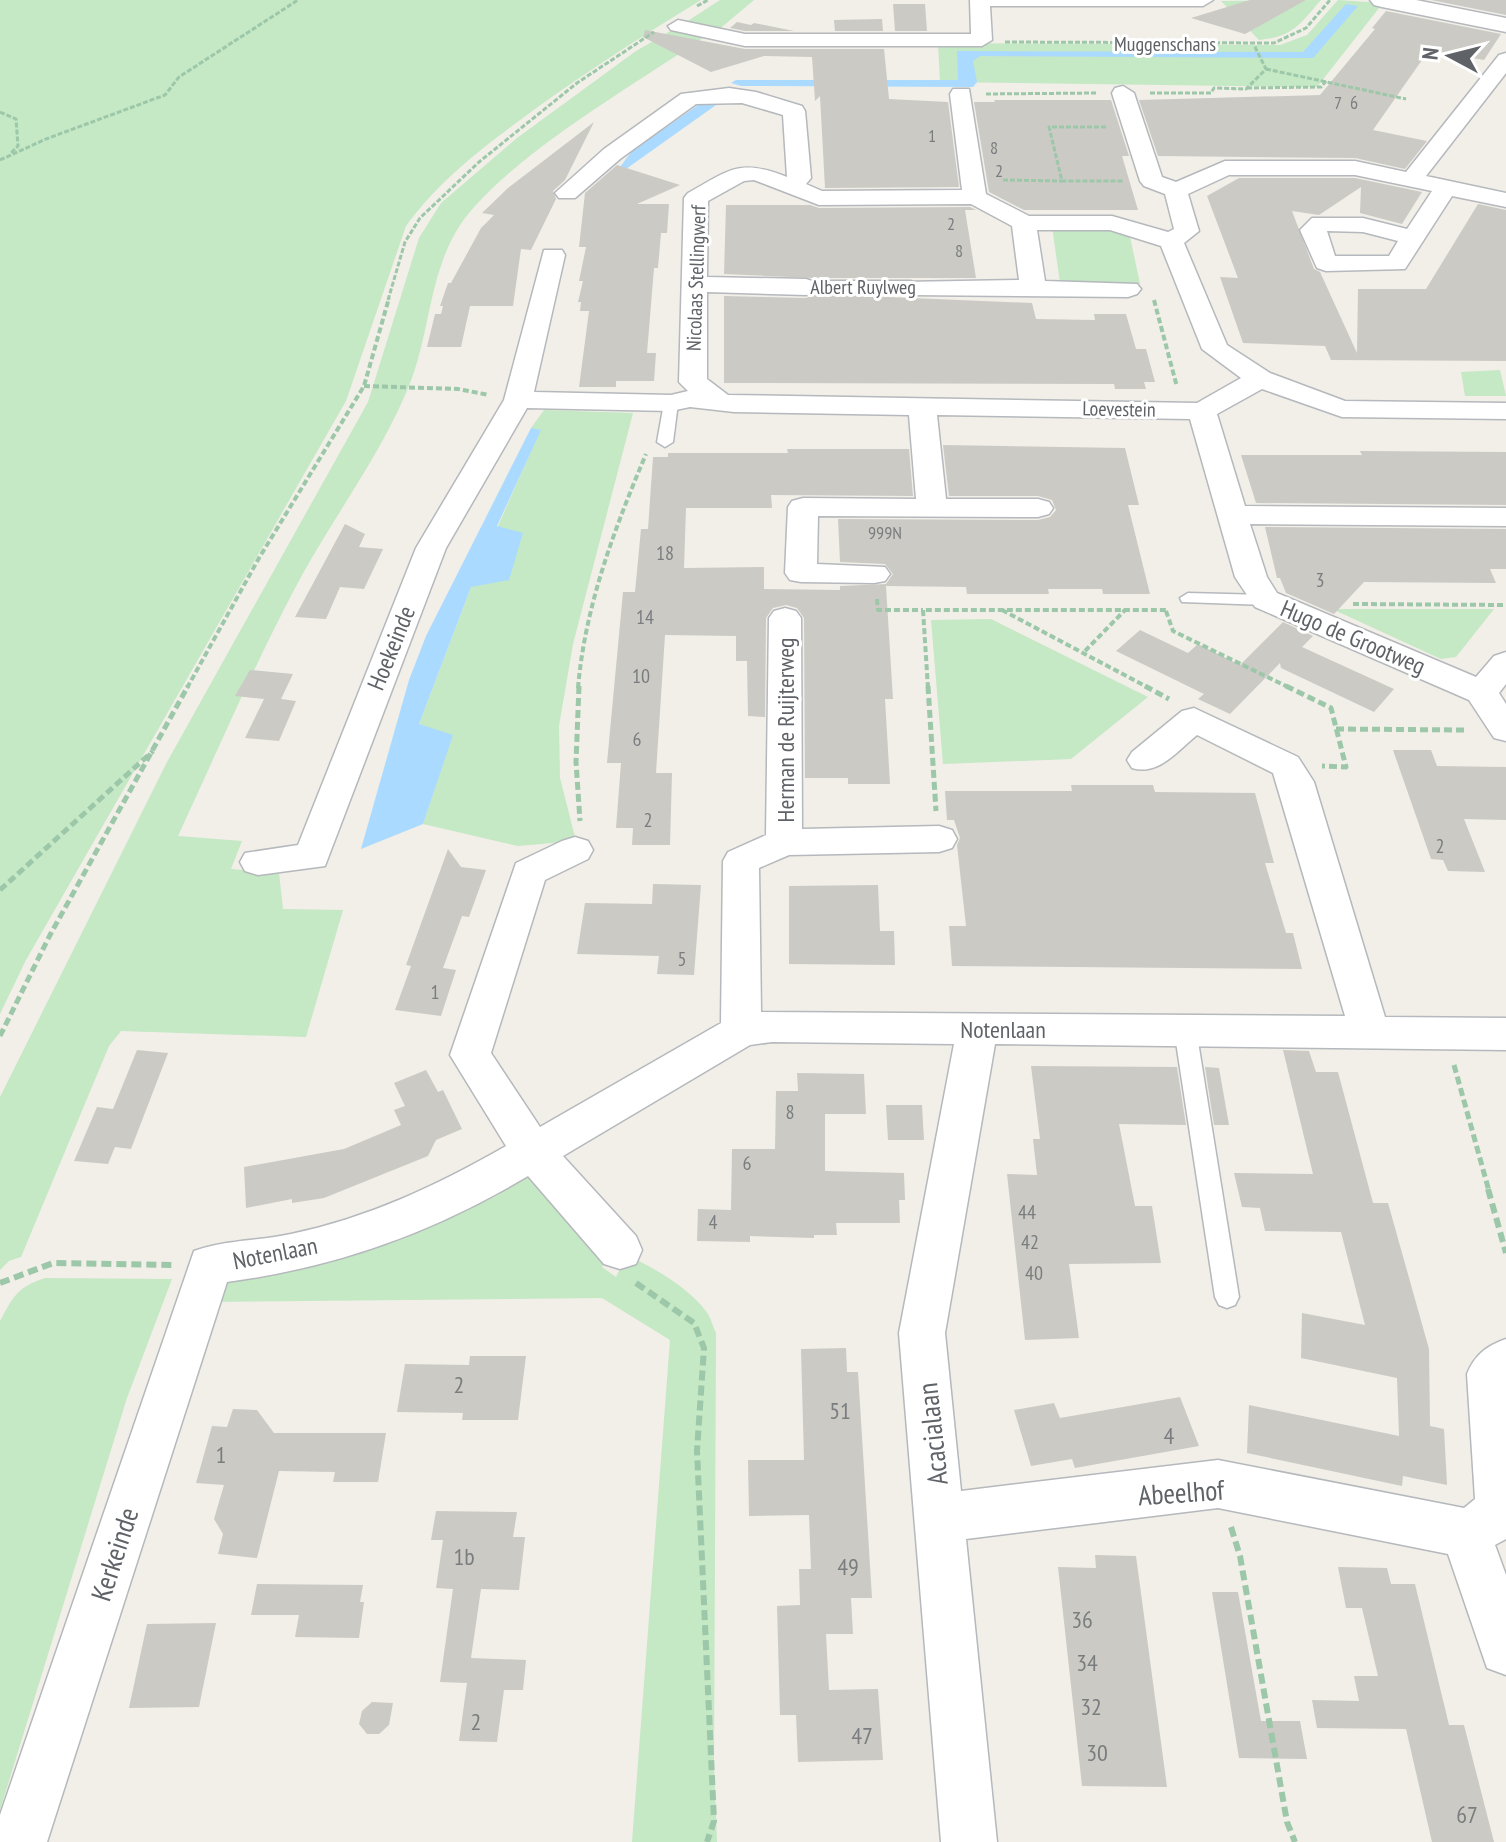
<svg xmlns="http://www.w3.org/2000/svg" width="1506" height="1842" viewBox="0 0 1506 1842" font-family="'PT Sans Narrow',sans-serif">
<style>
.green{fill:#c5e8c5}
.water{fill:#aadaff}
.building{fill:#cccac5}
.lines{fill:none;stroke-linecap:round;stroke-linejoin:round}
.service-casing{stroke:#b5b8bc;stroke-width:3}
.pedestrian-casing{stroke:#b5b8bc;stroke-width:3}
.minor-casing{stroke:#b5b8bc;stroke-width:3}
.tertiary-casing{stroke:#b5b8bc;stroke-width:3}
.path-far3{stroke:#9cc7a9;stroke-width:3;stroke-dasharray:5 2;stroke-linecap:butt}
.path-far2{stroke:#9cc7a9;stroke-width:4;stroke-dasharray:6 3;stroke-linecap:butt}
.path-far1{stroke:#9cc7a9;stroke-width:5;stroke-dasharray:8 4;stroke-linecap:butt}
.path{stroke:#9cc7a9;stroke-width:6;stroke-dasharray:10 5;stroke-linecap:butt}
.service{fill:#fff;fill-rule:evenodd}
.pedestrian{fill:#fff;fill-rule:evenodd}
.minor{fill:#fff;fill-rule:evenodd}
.tertiary{fill:#fff;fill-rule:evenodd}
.labels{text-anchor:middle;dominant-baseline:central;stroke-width:6;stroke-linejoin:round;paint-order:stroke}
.far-number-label{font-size:18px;fill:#7a7d7f}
.far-street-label{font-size:20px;fill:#5f6368;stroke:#fff}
.number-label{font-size:20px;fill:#7a7d7f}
.street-label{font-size:24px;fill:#5f6368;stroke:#fff}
.near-number-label{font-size:24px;fill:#7a7d7f}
.near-street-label{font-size:28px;fill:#5f6368;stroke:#fff}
</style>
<rect width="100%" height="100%" fill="#f1efe8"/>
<g class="green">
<path d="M0 0H701C636 40 573 80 512 126 473 155 435 186 406 226L346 401 26 960 0 1014Z"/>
<polygon points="720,0 754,0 717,31 683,24"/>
<path d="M1321 0C1300 24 1293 37 1259 40L1221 1Z"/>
<polygon points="1338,0 1383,3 1317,87 940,82 938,43 1280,45 1307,35"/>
<path d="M674 29 706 36C634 85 518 151 465 218 430 265 431 326 412 378 383 454 331 519 294 590 252 670 216 754 178 836L242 841 231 869 279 873 283 909 343 910 306 1037 121 1031 109 1046 21 1257 9 1261 0 1270V1097L167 762 368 402 419 238 441 203 517 138 636 51Z"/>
<polygon points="1052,226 1113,227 1129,232 1140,284 1060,283"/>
<polygon points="1500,370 1506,396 1465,396 1461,372"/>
<polygon points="544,410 633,413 573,644 559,726 560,778 576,841 518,846 423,824 452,736 419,724 471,587 540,431 531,428"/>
<polygon points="1332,609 1494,609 1456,657 1441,659"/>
<polygon points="991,619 1148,697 1071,759 943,764 931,620"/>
<path d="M530 1173 610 1249 602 1267 616 1277 627 1255C652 1267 688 1287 705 1310 711 1317 712 1325 716 1333L714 1765 717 1842H632L670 1340 602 1298 205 1302 214 1287 246 1275 370 1249 496 1196Z"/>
<path d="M45 1278 172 1279 127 1398 0 1810V1321C13 1297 17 1287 45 1278Z"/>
</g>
<g class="water">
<polygon points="1346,4 1358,6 1313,58 980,56 973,61 977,82 973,87 741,86 731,83 736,80 958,80 957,51 1303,52"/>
<polygon points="701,103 716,105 626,169 620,167 632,151"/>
<polygon points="531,428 541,430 497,526 523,533 509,580 471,587 419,724 453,735 423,824 361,849 409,680 426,636"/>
</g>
<g class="building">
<polygon points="1250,0 1306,0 1245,34 1191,18"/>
<polygon points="1431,0 1506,0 1506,15"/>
<polygon points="893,4 925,4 927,31 895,31"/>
<polygon points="1386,11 1501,34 1484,60 1429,50 1373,130 1427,141 1405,169 1355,158 1158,156 1139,100 1320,95 1375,29 1372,28"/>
<polygon points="882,19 883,31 835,31 834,20"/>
<polygon points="737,22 751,25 754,23 794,31 745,31 730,28"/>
<polygon points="645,30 745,49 884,49 889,99 948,102 959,187 825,188 820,96 815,101 812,57 764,56 711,72 643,37"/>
<polygon points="994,100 1111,100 1129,156 1122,156 1138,210 1024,210 989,192 974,102 995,102"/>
<polygon points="594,122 565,180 553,191 556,199 531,250 521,249 513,306 470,306 461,347 427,347 435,314 441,314 443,306 440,306 448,283 451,283 481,228 494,215 482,213 508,188"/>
<polygon points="617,165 680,185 637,204 669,204 667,233 661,233 658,268 654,268 647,353 656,353 654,381 616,381 616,387 579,387 589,311 580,311 581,302 578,302 583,281 579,281 586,247 579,247 585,193"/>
<polygon points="1239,178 1355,178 1422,192 1402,224 1360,213 1361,187 1319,215 1292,211 1314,269 1320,272 1357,353 1358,289 1426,289 1478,204 1506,210 1506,361 1331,360 1325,346 1243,343 1220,277 1238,278 1207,196"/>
<polygon points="726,205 810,205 819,208 970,207 976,210 965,210 976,278 812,278 724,274"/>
<polygon points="817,294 1032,303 1036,319 1095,320 1094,314 1126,314 1136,349 1146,349 1155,382 1144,382 1146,389 1115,389 1114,384 724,383 724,296 806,298"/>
<polygon points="943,445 1125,448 1139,505 1128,505 1150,594 1103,594 1102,589 1048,589 1049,594 967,594 966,587 886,586 893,699 885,699 890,784 848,784 848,778 805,778 804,618 797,608 786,605 773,608 766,618 765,717 748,716 747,661 736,661 736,636 665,635 656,773 672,773 670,845 632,845 633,828 616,828 621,763 607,763 623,592 635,592 641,529 648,529 653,457 668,457 668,453 788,453 787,449 909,449 913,496 771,495 772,508 686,508 684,568 764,567 764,589 840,590 840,586 886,584 893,574 885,564 840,562 838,519 1038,520 1050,517 1056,510 1052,500 1038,496 949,496"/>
<polygon points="1360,451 1506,452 1506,505 1256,503 1241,455 1362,455"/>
<polygon points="345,524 365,534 359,547 383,549 364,589 340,587 326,619 295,617"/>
<polygon points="1265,527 1506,529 1506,569 1490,569 1496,583 1364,582 1334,614 1286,593 1280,578 1277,578"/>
<polygon points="1283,622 1313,636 1302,647 1394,689 1374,712 1281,668 1280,663 1230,714 1198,699 1204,694 1116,651 1140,630 1188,653 1198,644 1240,665"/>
<polygon points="250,670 293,674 281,699 296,701 279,741 245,738 264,699 235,696"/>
<polygon points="1393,750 1431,750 1437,766 1506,767 1506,820 1464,819 1485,872 1448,871 1443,860 1431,859"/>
<polygon points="1071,785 1153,785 1155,792 1255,793 1274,863 1265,863 1286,933 1293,933 1302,969 952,966 949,926 966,926 957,845 960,838 954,820 947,820 945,791 1072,791"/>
<polygon points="448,849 461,867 486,870 469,917 462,916 443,968 456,970 441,1016 395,1010 411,966 406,965"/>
<polygon points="653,884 701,885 694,975 657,974 659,956 577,954 585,903 652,904"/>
<polygon points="878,885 880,931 894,931 895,965 789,964 789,886"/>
<polygon points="137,1050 168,1053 131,1149 115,1147 108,1164 74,1161 97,1107 113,1109"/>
<polygon points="1283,1050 1309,1051 1316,1072 1338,1072 1373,1203 1388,1203 1429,1349 1430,1426 1444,1429 1447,1485 1403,1476 1402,1486 1247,1453 1249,1405 1399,1436 1397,1378 1301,1358 1302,1313 1365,1325 1341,1232 1265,1231 1260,1208 1242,1207 1234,1173 1313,1174"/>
<polygon points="1031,1066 1177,1067 1186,1125 1119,1124 1135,1206 1152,1206 1161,1263 1069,1264 1079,1338 1025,1340 1007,1174 1037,1175 1033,1139 1040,1139"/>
<polygon points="1205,1067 1219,1068 1229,1125 1214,1125"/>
<polygon points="426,1070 438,1092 443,1090 462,1129 436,1140 428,1156 324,1198 292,1203 292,1199 246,1208 244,1167 344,1149 401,1125 394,1110 405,1106 394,1083"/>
<polygon points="797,1073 864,1074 866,1114 825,1114 825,1171 904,1173 905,1200 899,1200 900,1223 836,1223 837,1235 814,1235 814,1238 750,1236 750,1242 697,1241 698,1209 731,1210 732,1149 775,1149 776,1091 798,1091"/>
<polygon points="886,1105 922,1105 924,1140 888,1140"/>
<polygon points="846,1348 847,1372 858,1372 872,1598 851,1598 853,1634 826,1634 829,1690 878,1689 883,1760 798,1762 796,1715 780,1715 777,1606 800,1605 799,1569 811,1569 809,1515 749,1516 748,1460 804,1460 801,1349"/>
<polygon points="470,1356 526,1356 518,1420 462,1420 463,1413 397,1412 405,1364 469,1365"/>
<polygon points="1180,1397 1199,1446 1075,1468 1072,1459 1031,1466 1014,1410 1054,1403 1060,1418"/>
<polygon points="233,1409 257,1410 274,1433 386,1433 378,1482 333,1482 335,1472 279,1471 257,1558 218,1554 223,1534 214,1519 224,1485 196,1483 212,1426 227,1427"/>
<polygon points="436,1511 517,1512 513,1537 525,1537 519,1590 481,1589 471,1658 526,1660 523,1690 504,1690 497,1742 459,1741 467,1683 440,1682 453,1589 436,1588 443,1540 431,1540"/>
<polygon points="1095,1555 1136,1556 1167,1787 1082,1786 1058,1567 1096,1568"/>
<polygon points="1338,1567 1387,1568 1391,1584 1415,1584 1449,1725 1464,1725 1494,1842 1432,1842 1406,1729 1317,1728 1312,1700 1359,1701 1354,1676 1378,1676 1362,1608 1346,1608"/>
<polygon points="257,1584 363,1585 360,1602 364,1602 359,1638 295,1637 299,1615 251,1615"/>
<polygon points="1212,1592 1238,1592 1261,1721 1300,1721 1307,1759 1239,1758"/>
<polygon points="216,1623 199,1707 129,1708 147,1624"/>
<polygon points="372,1702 393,1703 389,1725 379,1734 367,1734 359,1724 362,1711"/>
</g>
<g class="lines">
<g class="service-casing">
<g id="service">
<polygon points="671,399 678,403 673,442 665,447 657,442 664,403"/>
<polygon points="1188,593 1266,595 1274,600 1266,605 1182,602 1180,598"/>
<polygon points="1185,1021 1192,1023 1196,1029 1239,1297 1235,1305 1227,1308 1219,1305 1215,1297 1174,1029 1178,1023"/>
</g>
</g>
<g class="pedestrian-casing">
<polygon id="pedestrian" points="806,281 911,281 921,287 911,293 799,291 796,287"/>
</g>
<g class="minor-casing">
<g id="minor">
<polygon points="970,0 1213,0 1203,6 990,6 992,40 982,46 745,46 671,30 668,26 678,20 745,34 971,34"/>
<path d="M1506 53V73L1426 176 1506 193V207L1452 196 1405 269 1326 271 1317 268 1300 230 1312 218H1363L1407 229 1432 191 1355 175H1229L1188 194 1199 231 1184 243 1227 345 1270 373 1345 401 1506 403V419L1342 417 1262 389 1217 414 1245 506 1506 508V526L1250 524 1267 577 1277 593 1476 677 1494 656 1506 652V684L1499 693 1506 704V741L1494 738 1469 700 1255 607 1235 577 1190 419 937 415 946 499H1038L1049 502 1053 508 1049 514 1038 517 818 516 817 564 885 567 890 574 885 581 874 583 801 582 790 580 785 573 788 507 792 501 803 498 916 499 909 415 734 412 690 407 671 411 527 408 446 548 325 866 258 875 245 871 240 862 245 853 298 845 416 548 504 400 544 250H562L565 255 534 392 671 395 688 391 679 382 684 198 688 193C730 170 739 158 787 177L783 115 742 103 696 104 620 159 575 198H559L555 193 604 149 681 94 729 88 756 92 802 106 805 111 811 178 806 184 822 191 962 190 950 94 953 89H969L986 194 1029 216H1112L1168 232 1174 229 1165 194 1144 186 1140 181 1112 93 1115 88 1123 86 1134 93 1162 177 1176 182 1225 161H1355L1406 172 1499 55ZM754 180 819 205 971 204 1012 226 1019 280 902 282 898 287 902 292 911 295 1128 297 1137 294 1141 289 1137 284 1045 281 1037 230H1110L1161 246 1202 349 1241 378 1197 403 728 395 707 379V292L806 295 815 292 819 287 815 282 806 279 707 277 708 201 744 181ZM1327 231 1363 232 1398 241 1389 256H1335Z"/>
<path d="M785 608 796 611 801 618 802 829 939 826 952 830 957 839 952 848 939 852 789 855 759 868 761 1012 1345 1016 1273 773 1197 735C1177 751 1159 776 1132 768L1127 760 1132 752 1182 711 1194 708 1298 757 1314 782 1385 1017 1506 1018V1050L995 1044 945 1333 961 1491 1218 1460 1464 1508 1475 1499 1467 1374C1475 1355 1486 1346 1506 1339V1539L1495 1545 1506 1575V1675L1487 1668 1448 1554 1218 1508 966 1539 997 1842H941L899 1333 954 1044 772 1042 750 1045 563 1156 636 1236 642 1250 636 1264 620 1269 604 1264 528 1176C432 1233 337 1267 227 1282L47 1842H0V1815L194 1251C225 1240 259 1241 291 1234 368 1218 438 1185 506 1146L450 1055 516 863 562 841 575 837 588 841 593 850 588 859 545 880 491 1053 540 1127 721 1023 723 861 728 852 766 835 769 618 774 611Z"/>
</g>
</g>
<g class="tertiary-casing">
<polygon id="tertiary" points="1370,0 1416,0 1506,18 1506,32 1382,7 1374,5"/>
</g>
<g class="path-far3">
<polyline points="697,6 708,0"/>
<polyline points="1005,42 1274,43 1306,28 1330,0"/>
<polyline points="1266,69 1406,99"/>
<polyline points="1247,88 1321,87 1326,81"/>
<polyline points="1150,93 1211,93 1214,88 1246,89 1266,69 1254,45"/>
<polyline points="986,94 1096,93"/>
<polyline points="0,112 16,119 18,146 10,154"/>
<polyline points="1106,127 1049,127 1062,181 1123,181"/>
<polyline points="0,160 46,139 165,95 179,77 298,0"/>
<polyline points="1003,180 1062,181"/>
<polyline points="388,300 405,242 420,218 479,162 577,83 654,32"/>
</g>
<g class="path-far2">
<polyline points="1154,300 1177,387"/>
<polyline points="364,386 458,389 489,395"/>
<polyline points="877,599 878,610 923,610"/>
<polyline points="1353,604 1506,605"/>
<polyline points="1002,610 1149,688"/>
<polyline points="1166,611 1173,631 1290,688"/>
<polyline points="1085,651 1125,610"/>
<polyline points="187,688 259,558 364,386 389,298"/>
<path d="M578 688C585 606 614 530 646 454"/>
<polyline points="928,688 923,610 1167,610"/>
</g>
<g class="path-far1">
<polyline points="579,686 576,762 580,821"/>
<polyline points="928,686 936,811"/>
<polyline points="1145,686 1169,699"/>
<polyline points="1286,686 1331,708 1346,767 1322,766"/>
<polyline points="1336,729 1467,730"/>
<polyline points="0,890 153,751"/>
<polyline points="0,1036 50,935 188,686"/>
<polyline points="1454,1065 1489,1191"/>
</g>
<g class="path">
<polyline points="1488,1189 1506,1253"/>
<polyline points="0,1283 53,1263 173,1265"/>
<polyline points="636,1283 694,1323 704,1348 697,1451 714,1821 707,1842"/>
<polyline points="1231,1527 1240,1556 1287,1822 1295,1842"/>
</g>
<use href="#service" class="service"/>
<use href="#pedestrian" class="pedestrian"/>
<use href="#minor" class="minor"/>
<use href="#tertiary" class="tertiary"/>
</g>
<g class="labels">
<g class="far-number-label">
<text x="1338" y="102">7</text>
<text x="1354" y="102">6</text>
<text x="932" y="135">1</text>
<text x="994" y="147">8</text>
<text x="999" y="170">2</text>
<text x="951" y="223">2</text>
<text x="959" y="250">8</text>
<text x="885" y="532">999N</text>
</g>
<g class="far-street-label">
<text x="1165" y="44">Muggenschans</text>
<text transform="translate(696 278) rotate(-88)">Nicolaas Stellingwerf</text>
<text x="863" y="287">Albert Ruylweg</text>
<text transform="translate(1119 409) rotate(1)">Loevestein</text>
</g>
<g class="number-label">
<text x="665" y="553">18</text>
<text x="1320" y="580">3</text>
<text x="645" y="617">14</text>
<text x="641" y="676">10</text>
<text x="637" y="739">6</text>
<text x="648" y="820">2</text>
<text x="1440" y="846">2</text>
<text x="682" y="959">5</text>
<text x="435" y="992">1</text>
<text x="790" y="1112">8</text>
<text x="747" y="1163">6</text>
<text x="1027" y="1212">44</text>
<text x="713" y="1222">4</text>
<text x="1030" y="1242">42</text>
<text x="1034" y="1273">40</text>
</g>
<g class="street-label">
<text transform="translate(1353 637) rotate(23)">Hugo de Grootweg</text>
<text transform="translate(391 648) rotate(-68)">Hoekeinde</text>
<text transform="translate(785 730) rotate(-90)">Herman de Ruijterweg</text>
<text x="1003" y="1029">Notenlaan</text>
<text transform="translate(275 1253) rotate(-11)">Notenlaan</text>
</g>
<g class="near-number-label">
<text x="459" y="1384">2</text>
<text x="840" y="1410">51</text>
<text x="1169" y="1435">4</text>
<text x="221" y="1454">1</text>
<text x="464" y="1556">1b</text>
<text x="848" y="1566">49</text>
<text x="1082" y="1619">36</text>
<text x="1087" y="1662">34</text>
<text x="1091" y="1706">32</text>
<text x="476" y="1721">2</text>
<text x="862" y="1735">47</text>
<text x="1097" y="1752">30</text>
<text x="1467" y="1814">67</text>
</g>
<g class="near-street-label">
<text transform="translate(932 1434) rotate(-96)">Acacialaan</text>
<text transform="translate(1181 1492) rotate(-4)">Abeelhof</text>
<text transform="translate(114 1554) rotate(-72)">Kerkeinde</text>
</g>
</g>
<g transform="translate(1450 56) rotate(277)" stroke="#ffffff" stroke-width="6" paint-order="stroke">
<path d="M0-6L14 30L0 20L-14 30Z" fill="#5f6368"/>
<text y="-12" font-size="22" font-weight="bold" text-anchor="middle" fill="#5f6368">N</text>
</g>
</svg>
